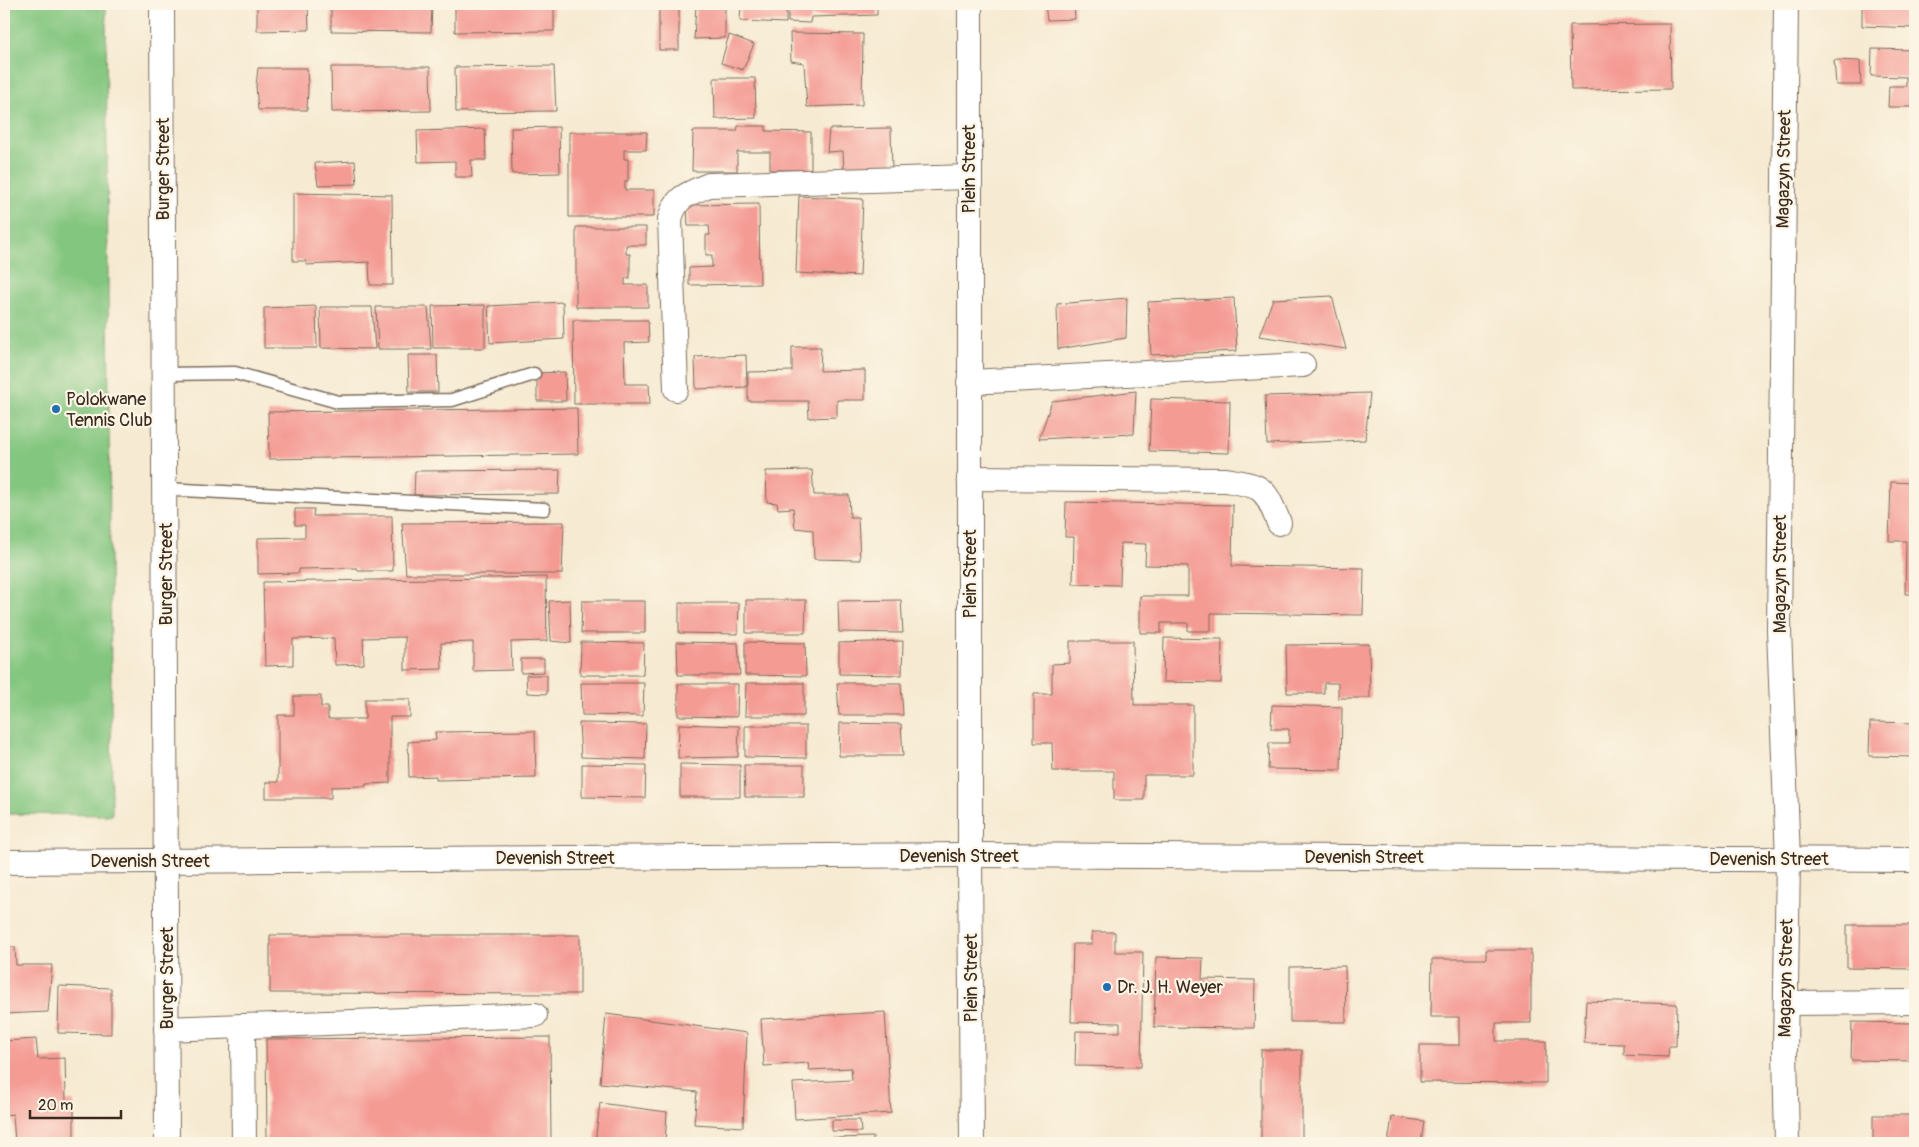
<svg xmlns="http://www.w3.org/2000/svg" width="1919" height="1147" viewBox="0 0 1919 1147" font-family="Pangolin,sans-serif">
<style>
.green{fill:#83c67f;stroke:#5f784e}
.building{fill:#f49b94}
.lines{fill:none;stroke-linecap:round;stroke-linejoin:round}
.lane-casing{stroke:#7c6d5d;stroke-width:15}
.street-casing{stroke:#7c6d5d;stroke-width:26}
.lane{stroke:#fff;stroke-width:12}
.street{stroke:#fff;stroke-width:24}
.poi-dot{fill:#1f6fb2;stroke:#fcf5e5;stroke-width:2}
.labels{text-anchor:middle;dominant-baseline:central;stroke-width:4.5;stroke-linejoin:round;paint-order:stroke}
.street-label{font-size:18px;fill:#3b2a1e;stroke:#fcf5e5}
.poi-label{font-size:18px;fill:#3b2a1e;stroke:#fcf5e5;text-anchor:start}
</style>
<rect width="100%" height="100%" fill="#fcf5e5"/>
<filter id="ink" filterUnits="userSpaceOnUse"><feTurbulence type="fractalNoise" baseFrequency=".02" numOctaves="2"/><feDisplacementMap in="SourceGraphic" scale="10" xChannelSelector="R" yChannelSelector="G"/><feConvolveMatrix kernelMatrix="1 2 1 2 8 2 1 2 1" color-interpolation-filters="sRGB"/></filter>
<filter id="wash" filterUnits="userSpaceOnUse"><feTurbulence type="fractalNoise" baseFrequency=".0096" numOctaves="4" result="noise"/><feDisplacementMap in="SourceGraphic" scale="20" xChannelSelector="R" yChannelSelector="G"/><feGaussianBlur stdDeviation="1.12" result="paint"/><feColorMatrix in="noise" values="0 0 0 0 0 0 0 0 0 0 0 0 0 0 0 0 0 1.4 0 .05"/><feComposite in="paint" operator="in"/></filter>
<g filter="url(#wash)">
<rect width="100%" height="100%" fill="#f6ead2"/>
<polygon class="green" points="4,4 106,4 112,815 4,814"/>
<g id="blocks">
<g class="building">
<polygon points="257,4 308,4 309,30 257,31"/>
<polygon points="331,4 432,4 431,32 331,31"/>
<polygon points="455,4 554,4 554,31 455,32"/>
<polygon points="696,4 725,4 725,38 694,39"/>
<polygon points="741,4 786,4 786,23 740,21"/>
<polygon points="788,4 877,4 877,15 811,17 810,23 788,22"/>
<polygon points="1045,4 1074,4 1075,19 1047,20"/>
<polygon points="1862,4 1915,4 1915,28 1862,26"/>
<rect x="659" y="7" width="20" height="43"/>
<polygon points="1670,24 1671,89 1571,90 1570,25"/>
<polygon points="790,33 863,34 862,105 807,107 804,63 791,61"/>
<polygon points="729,35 754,44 743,70 721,63"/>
<polygon points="1872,49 1915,50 1915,107 1888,107 1889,86 1906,86 1906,77 1871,76"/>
<polygon points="1834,60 1860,61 1861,85 1836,85"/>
<polygon points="554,66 556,111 456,112 455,67"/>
<polygon points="331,67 430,67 431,111 332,112"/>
<polygon points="258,68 307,68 308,89 307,110 258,110 256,86"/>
<polygon points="714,78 755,78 756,118 715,119"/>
<polygon points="738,126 766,126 766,131 811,132 811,170 770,170 770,152 737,152 737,171 692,171 693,131 737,131"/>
<polygon points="559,127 560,173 512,174 511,128"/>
<polygon points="891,128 892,171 844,172 843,151 827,152 829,129"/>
<polygon points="485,129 486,160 471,160 472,177 455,177 455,161 418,162 417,131"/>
<polygon points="569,132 647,132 646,150 624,150 624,159 628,159 628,181 625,181 625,190 654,190 654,217 569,217"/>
<polygon points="355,161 357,184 318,185 315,163"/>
<polygon points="293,193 392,195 393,285 370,285 369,262 306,265 306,261 293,261"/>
<polygon points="799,196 863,199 860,276 796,273"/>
<polygon points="759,204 760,284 689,285 689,268 712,267 712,255 706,255 706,235 710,235 709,226 688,226 687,205"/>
<polygon points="576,227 646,227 646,245 626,245 626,254 630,254 630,278 625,278 625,285 648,285 648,307 576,307"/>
<polygon points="1332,296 1346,349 1259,336 1273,299"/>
<polygon points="1127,298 1126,338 1058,349 1057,304"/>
<polygon points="1234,298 1237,351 1151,355 1148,302"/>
<polygon points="563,302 564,339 490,343 488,306"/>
<polygon points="485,305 485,348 433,348 432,306"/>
<polygon points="316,306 317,348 264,348 264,308"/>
<polygon points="320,307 372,307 375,349 321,348"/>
<polygon points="376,307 428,307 431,349 378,349"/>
<polygon points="573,320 648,320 649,342 624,343 625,384 649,384 650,404 574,404"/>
<polygon points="792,347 821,347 820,371 865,370 865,400 837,400 837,417 809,418 808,401 748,401 748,372 792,371"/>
<polygon points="408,355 437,355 438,392 409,392"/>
<polygon points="746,355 747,387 696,389 695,357"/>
<polygon points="565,372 566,401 537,401 537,373"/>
<polygon points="1136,391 1134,434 1039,439 1052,401"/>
<polygon points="1370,393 1365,440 1267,444 1265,396"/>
<polygon points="1151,399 1230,401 1229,453 1149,451"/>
<polygon points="577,408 578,454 269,459 268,412"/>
<polygon points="560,470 559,494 414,495 415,471"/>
<polygon points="812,470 814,495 849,495 850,517 858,517 860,560 814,559 813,530 795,528 793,508 778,509 777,503 767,502 766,471"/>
<polygon points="1891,482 1915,483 1915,594 1905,594 1906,541 1889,541"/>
<polygon points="1066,502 1233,505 1232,566 1364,568 1363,615 1211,613 1211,631 1188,631 1188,623 1161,623 1161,633 1140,633 1140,596 1188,596 1188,566 1145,565 1146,544 1121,543 1120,585 1073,584 1074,537 1065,537"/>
<polygon points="295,509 314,509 313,516 392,516 393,571 358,571 357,568 299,569 299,573 258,574 258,538 305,537 305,525 295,525"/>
<polygon points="564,522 562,574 406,574 402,523"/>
<polygon points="546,577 547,641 511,642 512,670 473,671 473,642 441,643 442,669 405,670 405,637 363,638 364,664 335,665 334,638 293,639 293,665 265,666 263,582"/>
<polygon points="570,600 571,643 551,641 549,601"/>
<polygon points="746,600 806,600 805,633 746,633"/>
<polygon points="901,600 903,633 839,632 838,601"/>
<polygon points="582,601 645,601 645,633 581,633"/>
<polygon points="679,603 739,603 738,634 679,633"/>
<polygon points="1164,638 1222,639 1221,683 1163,682"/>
<polygon points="903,641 902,675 839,674 839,643"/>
<polygon points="1070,641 1133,641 1134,705 1193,705 1193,775 1144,775 1144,800 1114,800 1114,771 1053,771 1052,743 1034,743 1034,694 1052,694 1052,664 1070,663"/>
<polygon points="581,642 644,643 643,675 580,675"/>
<polygon points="677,642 738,643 740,675 678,675"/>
<polygon points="745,642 805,643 806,676 745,675"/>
<polygon points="1369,644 1370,698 1338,698 1338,683 1324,683 1324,693 1287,693 1286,645"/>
<polygon points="521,659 544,659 544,672 521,673"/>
<polygon points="526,675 547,675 547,694 527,693"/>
<polygon points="581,683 644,683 643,716 582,715"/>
<polygon points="746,683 804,683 804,716 745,716"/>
<polygon points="837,683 901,683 903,715 839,715"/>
<polygon points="678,684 738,684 737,717 678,716"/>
<polygon points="294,696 321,696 321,707 328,707 328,719 365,719 365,699 410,699 410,717 390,717 390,783 366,784 366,786 331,787 331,798 266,798 266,782 278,782 278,715 294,715"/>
<polygon points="1272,705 1342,707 1341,770 1268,769 1269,743 1289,743 1289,729 1271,729"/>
<polygon points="1870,722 1915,723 1915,757 1869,756"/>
<polygon points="579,723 646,724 645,759 581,757"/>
<polygon points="840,723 901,724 903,756 839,756"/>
<polygon points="679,724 739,726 738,757 678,758"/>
<polygon points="745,726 806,726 806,758 745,757"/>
<polygon points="535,731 536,778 436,780 436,776 409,777 408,742 436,740 435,732"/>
<polygon points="582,764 646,765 645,798 582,797"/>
<polygon points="680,764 740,765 740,797 680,797"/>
<polygon points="744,765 804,765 804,797 745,797"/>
<polygon points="1847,925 1915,925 1915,969 1847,968"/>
<polygon points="1092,932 1115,932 1115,952 1143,952 1141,1067 1075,1066 1076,1031 1120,1032 1120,1023 1071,1022 1073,944 1092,944"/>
<polygon points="270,935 580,935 580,994 270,993"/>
<polygon points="4,947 15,947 16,965 52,965 48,1012 4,1014"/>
<polygon points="1486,950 1531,950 1531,1023 1496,1023 1496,1041 1546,1041 1546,1083 1420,1082 1420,1045 1459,1045 1459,1017 1431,1017 1432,959 1486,959"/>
<polygon points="1156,957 1203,958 1202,979 1255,980 1254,1028 1154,1027"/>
<polygon points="1345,966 1346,1022 1290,1022 1290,967"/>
<polygon points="59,986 111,988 111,1034 58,1033"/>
<polygon points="1586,1001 1677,1004 1676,1046 1669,1046 1668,1057 1624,1055 1624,1044 1584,1043"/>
<polygon points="885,1012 891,1113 795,1119 793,1083 852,1080 851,1068 809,1070 808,1063 764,1066 761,1019"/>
<polygon points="606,1014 747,1033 743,1127 694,1124 697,1092 600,1083"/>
<polygon points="1852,1022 1915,1023 1915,1061 1851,1060"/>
<polygon points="550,1037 551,1143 267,1143 266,1039"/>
<polygon points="36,1039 38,1059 65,1058 66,1101 74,1101 74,1142 15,1143 13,1114 4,1115 4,1041"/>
<rect x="1261" y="1050" width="41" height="93"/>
<polygon points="600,1103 667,1112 665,1143 595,1143"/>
<rect x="1873" y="1115" width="40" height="28"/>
<polygon points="1392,1117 1424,1121 1421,1143 1388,1143"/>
<polygon points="832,1120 860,1120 861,1132 832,1131"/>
<polygon points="873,1137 873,1143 835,1143 835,1138"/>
</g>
</g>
</g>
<g filter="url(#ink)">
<use href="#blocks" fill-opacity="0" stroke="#7c6d5d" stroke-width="1"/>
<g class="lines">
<g class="lane-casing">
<g id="lane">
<polyline points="165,374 235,373 338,402 452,400 534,374"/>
<polyline points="165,489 544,509"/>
</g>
</g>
<g class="street-casing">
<g id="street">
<polyline points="162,4 167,1143"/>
<polyline points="970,4 970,855 972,1143"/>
<polyline points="1786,4 1779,630 1788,859 1785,1050 1787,1143"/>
<polyline points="969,382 1303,365"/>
<path d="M676 389 670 219C676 196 688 194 709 185L969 177"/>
<path d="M969 478 1226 480C1264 487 1264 486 1279 523"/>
<polyline points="4,862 970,855 1915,860"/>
<polyline points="1787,1003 1915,1002"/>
<polyline points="243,1026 244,1143"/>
<polyline points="166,1029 535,1015"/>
</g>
</g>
<use href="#lane" class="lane"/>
<use href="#street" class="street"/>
</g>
</g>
<g class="poi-dot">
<circle cx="56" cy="409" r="5"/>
<circle cx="1107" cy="987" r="5"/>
</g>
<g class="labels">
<g class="street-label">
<text transform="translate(163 169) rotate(-90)">Burger Street</text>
<text transform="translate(969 169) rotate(-90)">Plein Street</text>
<text transform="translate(1784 169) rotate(-89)">Magazyn Street</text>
<text transform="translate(166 574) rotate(-90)">Burger Street</text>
<text transform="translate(970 574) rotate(-90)">Plein Street</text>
<text transform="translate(1780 574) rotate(-90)">Magazyn Street</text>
<text x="959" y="856">Devenish Street</text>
<text x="1364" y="857">Devenish Street</text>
<text x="555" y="858">Devenish Street</text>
<text x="1769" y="859">Devenish Street</text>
<text x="150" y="861">Devenish Street</text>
<text transform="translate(167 978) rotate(-90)">Burger Street</text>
<text transform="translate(971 978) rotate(-90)">Plein Street</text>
<text transform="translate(1786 978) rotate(-89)">Magazyn Street</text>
</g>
<g class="poi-label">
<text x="66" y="399">Polokwane<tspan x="66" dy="21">Tennis Club</tspan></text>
<text x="1117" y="987">Dr. J. H. Weyer</text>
</g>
</g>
<rect width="1919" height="1147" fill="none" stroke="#fcf5e5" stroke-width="20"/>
<path d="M30 1110v8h91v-8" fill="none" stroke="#3b2a1e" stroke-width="2.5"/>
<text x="38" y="1110" font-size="15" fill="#3b2a1e" stroke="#fcf5e5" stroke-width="4" paint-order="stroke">20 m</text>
</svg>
